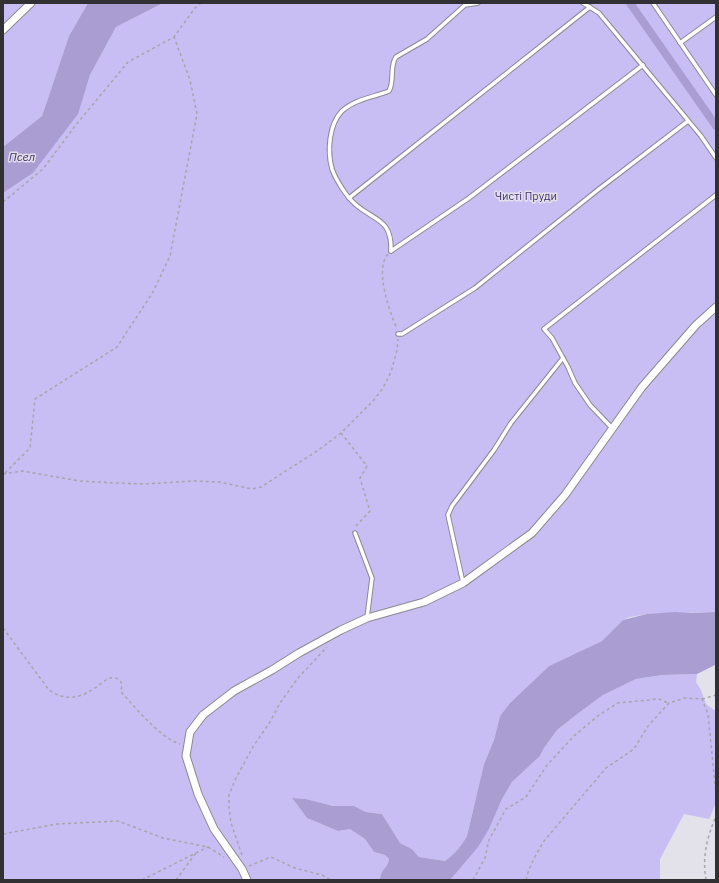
<svg xmlns="http://www.w3.org/2000/svg" width="719" height="883" viewBox="0 0 719 883" font-family="'IBM Plex Sans',sans-serif">
<style>
.green{fill:#c9bef3}
.water{fill:#a99dd2}
.lines{fill:none;stroke-linecap:round;stroke-linejoin:round}
.canal{stroke:#a99dd2;stroke-width:8}
.service-casing{stroke:#8a8990;stroke-width:5.5}
.minor-casing{stroke:#8a8990;stroke-width:9}
.path{stroke:#a6a5ab;stroke-width:1.5;stroke-dasharray:3 3;stroke-linecap:butt}
.service{stroke:#fff;stroke-width:3.5}
.minor{stroke:#fff;stroke-width:7}
.labels{text-anchor:middle;dominant-baseline:central;stroke-width:3;stroke-linejoin:round;paint-order:stroke}
.park-label{font-size:11px;fill:#443070;stroke:#e3e1e9}
.water-label{font-size:12px;font-style:italic;fill:#3f2b6b;stroke:#e3e1e9}
</style>
<rect width="100%" height="100%" fill="#e3e1e9"/>
<g class="green">
<polygon points="3,3 88,3 69,36 42,116 3,147"/>
<path d="M163 3H716V612L647 614 630 617 623 620 602 641 549 666 510 703 500 716 494 740 484 764 467 836C461 846 455 854 445 861L419 857 412 849 400 843 382 814 366 812 354 806H333L306 799 292 798 307 818 338 831 350 829 365 839 374 852 385 855 389 859C388 869 381 867 380 880H3V193L33 173 77 114 90 75 116 27Z"/>
<polygon points="697,674 696,682 701,690 706,704 714,710 716,709 716,803 709,819 684,814 660,859 660,880 450,880 489,829 502,799 512,782 540,756 544,748 557,730 576,715 603,695 636,679 662,675"/>
</g>
<g class="water">
<polygon points="88,3 163,3 116,27 90,75 78,114 33,173 3,193 3,147 42,116 69,36"/>
<path d="M675 612 691 613 716 612 715 665 697 674 662 675 636 679 603 695 576 715 557 730 544 748 540 756 512 782 502 799 489 829 478 847 450 880H380C381 867 388 869 389 859L385 855 374 852 365 839 350 829 338 831 307 818 292 798 306 799 333 806H354L366 812 382 814 400 843 412 849 419 857 445 861C455 854 461 846 467 836L484 764 494 740 500 716 510 703 549 666 602 641 623 620 647 614Z"/>
</g>
<g class="lines">
<polyline class="canal" points="630,3 716,126"/>
<g class="service-casing">
<g id="service">
<polyline points="583,3 599,13 701,136 716,158"/>
<polyline points="653,3 716,95"/>
<polyline points="680,43 716,17"/>
<polyline points="349,198 590,7"/>
<path d="M391 251C392 218 374 221 355 204 346 196 336 180 332 169 327 151 329 124 342 111 355 99 374 97 389 91 395 80 389 67 396 57L427 39 465 5 478 3"/>
<polyline points="391,251 469,198 643,65"/>
<polyline points="398,334 402,334 410,329 475,288 599,189 688,121"/>
<polyline points="612,428 590,405 575,383 568,367 552,338 544,329 716,195"/>
<polyline points="355,533 372,578 367,618"/>
<polyline points="463,583 448,515 452,506 494,450 511,423 563,358"/>
</g>
</g>
<g class="minor-casing">
<g id="minor">
<polyline points="3,30 31,3"/>
<polyline points="247,880 242,869 214,829 198,794 186,756 190,732 203,715 234,691 272,670 299,653 341,630 367,618 424,602 463,583 532,533 565,495 642,387 696,325 716,307"/>
</g>
</g>
<g class="path">
<polyline points="3,202 43,169 75,126 128,62 174,37 195,8 201,3"/>
<path d="M388 254C374 269 390 313 397 329"/>
<polyline points="341,433 367,466 360,478 370,511 355,527"/>
<polyline points="5,473 30,448 35,399 117,347 153,292 170,256 197,114 190,80 174,37"/>
<polyline points="3,474 22,471 80,481 115,483 144,484 194,481 219,482 252,489 261,487 317,451 341,433 373,401 383,388 391,372 397,350 398,339"/>
<path d="M3 628 49 690C67 702 81 698 98 686 103 682 108 677 114 678 117 678 118 679 120 680L122 685 121 692C136 708 159 737 180 744"/>
<polyline points="702,699 716,695"/>
<polyline points="3,834 57,824 118,821 163,838 208,847 224,857"/>
<polyline points="242,855 231,823 229,807 229,795 236,778 254,745 270,722 280,703 298,678 327,647"/>
<polyline points="249,866 271,857 295,868 322,875 331,880"/>
<polyline points="142,880 208,847"/>
<polyline points="176,880 196,853"/>
<polyline points="473,880 485,858 489,840 506,809 526,797 547,765 574,736 599,715 618,703 659,699 668,703"/>
<path d="M526 880C529 866 537 853 544 841L606 768 634 749 648 726 669 703 685 698 702 699 708 714 716 794"/>
<path d="M706 880C702 856 707 838 716 816"/>
</g>
<use href="#service" class="service"/>
<use href="#minor" class="minor"/>
</g>
<g class="labels">
<g class="park-label">
<text x="526" y="196">Чисті Пруди</text>
</g>
<g class="water-label">
<text x="22" y="156">Псел</text>
</g>
</g>
<rect width="719" height="883" fill="none" stroke="#313134" stroke-width="8"/>
</svg>
